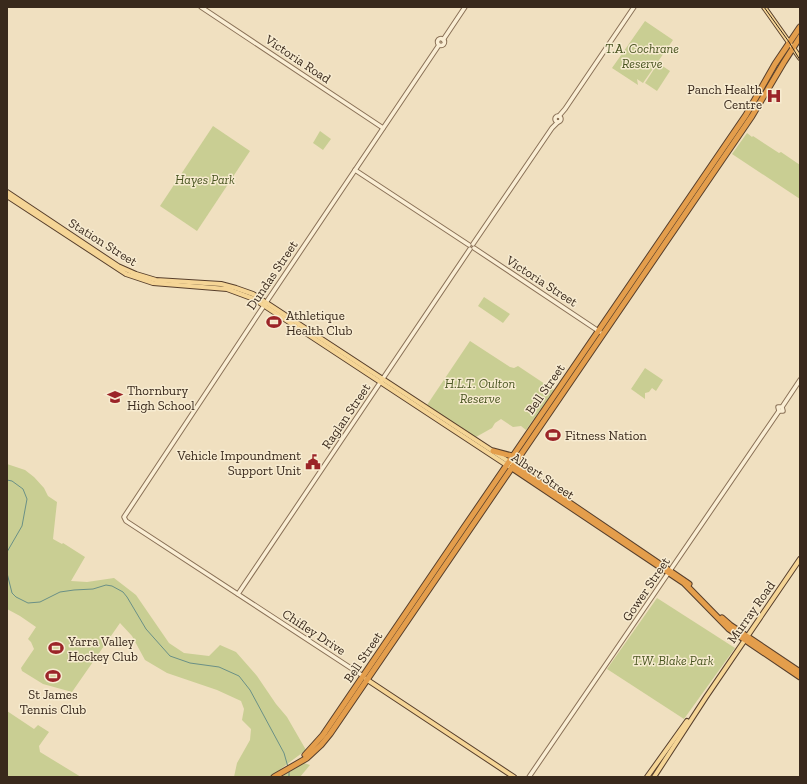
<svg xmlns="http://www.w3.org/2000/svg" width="807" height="784" viewBox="0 0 807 784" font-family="'Zilla Slab',serif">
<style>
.green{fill:#c9ce93}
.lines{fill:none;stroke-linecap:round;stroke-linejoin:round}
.stream{stroke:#6a9086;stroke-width:1}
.minor-casing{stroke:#8a7157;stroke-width:5.5}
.major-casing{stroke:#573f2c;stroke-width:6}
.highway-casing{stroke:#573f2c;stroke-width:7}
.minor{stroke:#faeed4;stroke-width:3.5}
.major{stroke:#f5d596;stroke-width:4}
.highway{stroke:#e49e4c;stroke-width:5}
.tram{stroke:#39291c;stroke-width:1}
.labels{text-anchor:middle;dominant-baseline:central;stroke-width:3;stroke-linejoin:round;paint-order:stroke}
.park-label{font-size:13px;font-style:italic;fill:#4a5622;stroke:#f7ebd0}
.street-label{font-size:13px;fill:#39291c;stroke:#f7ebd0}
.poi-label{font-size:13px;fill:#39291c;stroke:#f7ebd0;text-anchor:start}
</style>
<rect width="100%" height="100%" fill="#f0e0c0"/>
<g class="green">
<polygon points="645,21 673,40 643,83 637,79 638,85 612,68"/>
<polygon points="658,63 670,71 657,91 645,83"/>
<polygon points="213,126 250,151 197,231 160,206"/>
<polygon points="320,131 331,139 323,150 313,143"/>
<polygon points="747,133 752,137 753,136 779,153 781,152 800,165 800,199 732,154"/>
<polygon points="484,297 510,314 503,323 478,306"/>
<polygon points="470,341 510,367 514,368 518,366 554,390 526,430 521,426 513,427 501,419 495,423 492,428 476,437 427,405"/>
<polygon points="645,368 663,380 656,391 652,388 649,392 645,393 645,399 631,389"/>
<polygon points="7,464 25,470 34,477 44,488 48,496 57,502 53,539 62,544 63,543 85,557 71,581 87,582 114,578 136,595 169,643 184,653 209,656 220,645 236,652 257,676 276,704 287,717 306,750 270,777 234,777 237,763 250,740 251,729 242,720 244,709 241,701 217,690 167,673 145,660 132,636 120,623 72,692 43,684 22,671 21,668 34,649 31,642 28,639 36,627 20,616 7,609"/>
<polygon points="657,598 735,648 684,719 607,669"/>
<polygon points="7,711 34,729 38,725 49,732 39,746 40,752 81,777 7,777"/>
<polygon points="304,763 310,765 300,777 281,777"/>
</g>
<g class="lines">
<g class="stream">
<polyline points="7,480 12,481 23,489 27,499 22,526 7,552"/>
<polyline points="7,573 12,593 16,597 28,603 40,602 60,592 74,590 93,589 106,585 112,586 123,592 127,597 146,629 170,656 190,663 219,667 239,676 250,690 284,753 288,767"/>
<polyline points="289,772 289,777"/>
</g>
<g class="minor-casing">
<g id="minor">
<polyline points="201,7 383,128"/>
<circle cx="441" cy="42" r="3.5"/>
<polyline points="443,40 465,7"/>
<circle cx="558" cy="119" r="3"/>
<polyline points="559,116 565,109 634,7"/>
<polyline points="355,170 469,245"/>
<polyline points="473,244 552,128 558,122"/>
<polyline points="474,248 600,332"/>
<polyline points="782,407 778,407 779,411 783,411 782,407 800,380"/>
<polyline points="238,594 470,249"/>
<polyline points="363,676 126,521 124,517 255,319 439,45"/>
<polyline points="529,777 779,411"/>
</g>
</g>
<g class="major-casing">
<g id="major">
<polyline points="764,7 800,58"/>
<polyline points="7,192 118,266 136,274 156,280 221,284 236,288 253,294 514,465"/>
<polyline points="7,196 126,274 153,283 227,289 254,299 508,466"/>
<polyline points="366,679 514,777"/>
<polyline points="647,777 687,721"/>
<polyline points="654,777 706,697 800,559"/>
</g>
</g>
<g class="highway-casing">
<g id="highway">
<polyline points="493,451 512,456"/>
<polyline points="514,465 689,584"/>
<polyline points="512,468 684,583 729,629 800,677"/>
<polyline points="722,618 730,625 800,672"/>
<polyline points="305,755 323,735 463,529 746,115 775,64 800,27"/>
<polyline points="274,777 307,758 321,745 330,734 752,116 784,62 800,37"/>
</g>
</g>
<use href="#minor" class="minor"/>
<use href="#major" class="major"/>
<use href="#highway" class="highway"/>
<polyline class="tram" points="764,7 789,42 800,60"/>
</g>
<defs>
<g id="hospital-bare" transform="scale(1.2)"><path d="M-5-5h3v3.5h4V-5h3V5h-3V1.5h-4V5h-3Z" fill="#9b2428" stroke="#f7ebd0" stroke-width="2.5" paint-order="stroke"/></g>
<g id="stadium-bare" transform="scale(1.2)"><path d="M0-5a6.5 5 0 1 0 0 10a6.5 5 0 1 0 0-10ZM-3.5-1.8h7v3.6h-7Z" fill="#9b2428" stroke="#f7ebd0" stroke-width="2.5" paint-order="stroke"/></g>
<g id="school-bare" transform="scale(1.2)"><path d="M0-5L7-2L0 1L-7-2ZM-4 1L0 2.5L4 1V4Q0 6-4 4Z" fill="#9b2428" stroke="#f7ebd0" stroke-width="2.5" paint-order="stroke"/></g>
<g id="civic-bare" transform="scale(1.2)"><path d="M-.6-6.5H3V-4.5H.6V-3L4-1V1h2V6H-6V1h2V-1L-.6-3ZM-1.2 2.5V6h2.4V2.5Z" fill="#9b2428" stroke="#f7ebd0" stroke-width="2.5" paint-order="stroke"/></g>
</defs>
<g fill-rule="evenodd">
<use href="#hospital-bare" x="774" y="96"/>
<use href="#stadium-bare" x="274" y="322"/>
<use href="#school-bare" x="115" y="397"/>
<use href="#stadium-bare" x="553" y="435"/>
<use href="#civic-bare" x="313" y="462"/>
<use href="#stadium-bare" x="56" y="648"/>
<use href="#stadium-bare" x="53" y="676"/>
</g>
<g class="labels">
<g class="park-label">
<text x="642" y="48">T.A. Cochrane<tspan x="642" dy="15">Reserve</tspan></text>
<text x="205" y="179">Hayes Park</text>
<text x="480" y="383">H.L.T. Oulton<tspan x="480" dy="15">Reserve</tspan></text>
<text x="673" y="660">T.W. Blake Park</text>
</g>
<g class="street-label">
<text transform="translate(298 59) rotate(34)">Victoria Road</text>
<text transform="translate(103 242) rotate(32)">Station Street</text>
<text transform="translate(272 275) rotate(-56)">Dundas Street</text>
<text transform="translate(542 281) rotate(33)">Victoria Street</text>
<text transform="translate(545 389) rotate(-55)">Bell Street</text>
<text transform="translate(346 416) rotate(-56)">Raglan Street</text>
<text transform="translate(543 476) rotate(34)">Albert Street</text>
<text transform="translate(646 589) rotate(-56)">Gower Street</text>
<text transform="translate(751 612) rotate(-55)">Murray Road</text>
<text transform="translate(314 632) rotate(33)">Chifley Drive</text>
<text transform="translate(363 657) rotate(-56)">Bell Street</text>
</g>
<g class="poi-label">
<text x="762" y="89" text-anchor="end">Panch Health<tspan x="762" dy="15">Centre</tspan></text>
<text x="286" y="315">Athletique<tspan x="286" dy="15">Health Club</tspan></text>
<text x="127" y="390">Thornbury<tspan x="127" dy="15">High School</tspan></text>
<text x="565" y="435">Fitness Nation</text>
<text x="301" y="455" text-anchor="end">Vehicle Impoundment<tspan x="301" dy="15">Support Unit</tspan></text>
<text x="68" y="641">Yarra Valley<tspan x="68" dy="15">Hockey Club</tspan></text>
<text x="53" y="694" text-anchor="middle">St James<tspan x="53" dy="15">Tennis Club</tspan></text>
</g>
</g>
<rect width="807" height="784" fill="none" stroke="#39291c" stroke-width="16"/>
</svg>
